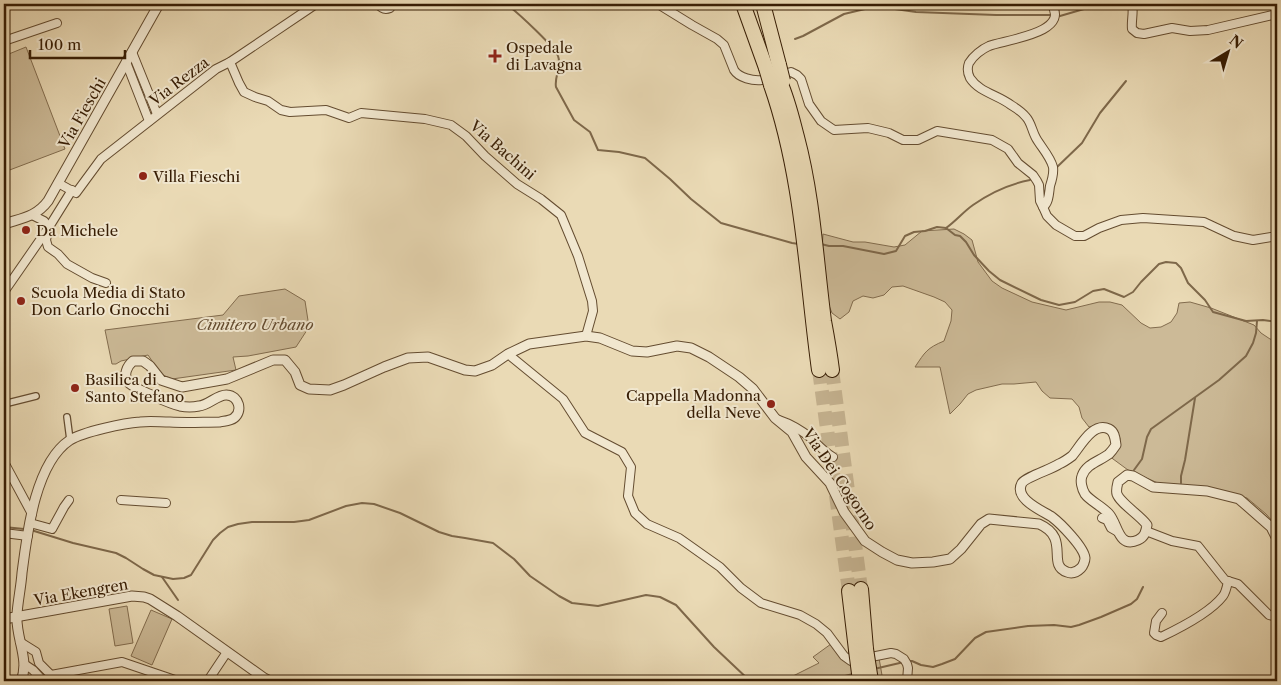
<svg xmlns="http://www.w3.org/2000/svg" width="1281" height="685" viewBox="0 0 1281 685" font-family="'Libre Caslon Text',serif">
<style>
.green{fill:#ccba97;stroke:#826c4e}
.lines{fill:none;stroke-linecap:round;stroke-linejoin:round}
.stream{stroke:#7e684a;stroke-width:2}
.motorway-tunnel{stroke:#c6b492;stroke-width:14;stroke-dasharray:14 7;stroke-linecap:butt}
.pedestrian-casing{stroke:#644c30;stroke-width:8}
.minor-casing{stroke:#644c30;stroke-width:10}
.tertiary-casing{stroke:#644c30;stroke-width:11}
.motorway-casing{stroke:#371d04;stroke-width:16}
.pedestrian{stroke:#f1e7cf;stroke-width:5.5}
.minor{stroke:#f1e7cf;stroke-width:8}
.tertiary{stroke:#f1e7cf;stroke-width:9}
.motorway{stroke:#eadab5;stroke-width:14}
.motorway-bridge-casing{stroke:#371d04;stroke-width:16;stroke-linecap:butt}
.motorway-bridge{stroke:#eadab5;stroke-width:14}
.poi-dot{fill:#8f2418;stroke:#f1e7cf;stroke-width:2}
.labels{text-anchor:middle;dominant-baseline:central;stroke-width:4;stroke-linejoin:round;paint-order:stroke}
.poi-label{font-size:15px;fill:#371d04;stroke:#f1e7cf;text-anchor:start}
.street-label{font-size:15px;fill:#371d04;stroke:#f1e7cf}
.park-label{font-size:15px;font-style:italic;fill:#644c30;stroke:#f1e7cf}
</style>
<rect width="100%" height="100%" fill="#eadab5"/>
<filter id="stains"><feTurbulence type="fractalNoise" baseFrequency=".004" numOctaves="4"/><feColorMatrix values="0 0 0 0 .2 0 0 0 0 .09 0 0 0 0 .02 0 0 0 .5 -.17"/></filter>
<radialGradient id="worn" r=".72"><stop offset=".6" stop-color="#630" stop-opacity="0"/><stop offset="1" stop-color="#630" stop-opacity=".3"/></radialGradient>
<g class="green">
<polygon points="26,47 65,149 7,171 4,163 4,56"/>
<path d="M954 229 964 234 972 240 978 262 992 281 1002 288 1032 302 1066 310 1099 302H1110L1122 305 1141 323 1150 328 1161 327 1171 322 1177 313 1179 303 1190 302 1211 308 1254 325 1261 333 1270 339 1277 341V526L1266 514 1247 498 1226 492 1158 483 1128 470 1109 456 1120 445V438L1114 428 1098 425 1089 427 1082 418 1079 407 1072 399 1050 398 1042 391 1036 382 1014 384H1002L976 390 968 394 960 404 950 414 940 367H915C925 352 927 348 944 341L951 321 952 310 945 302 934 297 903 286 892 287 884 295 873 298 863 296 853 301 849 312 840 319 832 313 828 303 822 250 823 234 853 242H865L894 247 905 245 922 231Z"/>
<polygon points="285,289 305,301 309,327 296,347 248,356 233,357 236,370 172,379 161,374 148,355 121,361 116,364 112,364 105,330 223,315 239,296"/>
<polygon points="127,606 133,643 115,646 109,609"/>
<polygon points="151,610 172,619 152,665 131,656"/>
<polygon points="831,644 841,657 879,658 883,681 789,681 793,676 819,663 813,657"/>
</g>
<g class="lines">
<g class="stream">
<path d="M510 7C519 14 555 47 558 56 562 66 554 77 556 87L574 120 590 132 598 150 619 152 645 158 670 179 691 199 721 223 792 243 799 244"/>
<polyline points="1060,16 1084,9 1110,4"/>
<polyline points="795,39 803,36 844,14 865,9 888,8 916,12 996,15 1052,15"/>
<polyline points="1056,168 1082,143 1100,113 1126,81"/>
<path d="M946 228C956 221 963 212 973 205 990 193 1010 184 1030 180"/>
<polyline points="821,244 829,246 843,246 884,254 896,251 905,236 914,232 925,231 937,227 946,228 955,235 960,236 966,242 974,255 989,271 1000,280 1041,300 1059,305 1075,302 1093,291 1104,289 1124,297 1133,292 1141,282 1159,264 1166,262 1176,263 1181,268 1188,283 1205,300 1213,312 1246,321 1263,320 1277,322"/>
<polyline points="1134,470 1142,459 1147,437 1151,429 1219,380 1246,356 1253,343 1256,333 1257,321"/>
<polyline points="1181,483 1181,476 1185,460 1195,398"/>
<polyline points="4,527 24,529"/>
<polyline points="31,530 73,543 116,553 126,558 143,569 154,575 173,579 184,578 191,575 213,540 220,533 228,527 238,524 252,522 294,522 309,520 346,506 362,503 374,504 400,513 439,532 452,536 465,538 493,543 514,559 530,576 559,596 572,603 598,606 646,595 660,597 676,605 714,647 750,681"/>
<polyline points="162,577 178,600"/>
<polyline points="908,661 912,661 921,665 933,667 942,664 955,659 975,638 986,632 1028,626 1054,625 1071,627 1079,625 1101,617 1131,604 1137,599 1143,587"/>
<polyline points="874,669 904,662"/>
<polyline points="836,681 845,676 853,674"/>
</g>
<g class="motorway-tunnel">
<polyline points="819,370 849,591"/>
<polyline points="832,370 861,589"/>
</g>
<g class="pedestrian-casing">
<g id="pedestrian">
<polyline points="4,404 36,396"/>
<polyline points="67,417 70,440"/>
</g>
</g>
<g class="minor-casing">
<g id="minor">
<path d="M378 4C381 8 385 10 390 8L393 4"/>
<path d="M658 4 692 25 717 39 724 45 734 70C739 78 753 81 762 80L791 72 797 75 801 79 809 104 821 121 834 130 868 128 889 133 903 140H918L937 131 992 140 1008 149 1018 163 1033 175 1037 181 1039 185 1040 201 1043 207C1049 203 1049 193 1050 186 1052 180 1054 174 1053 167 1050 156 1041 147 1036 138 1032 131 1031 122 1026 117 1022 112 1016 108 1011 105 998 95 979 92 970 78 968 74 967 68 969 63 973 56 982 49 989 46 1004 40 1072 33 1051 4"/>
<path d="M1132 4C1134 12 1131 21 1132 29L1137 33 1144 34 1172 28 1190 31 1208 30 1277 14"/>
<polyline points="4,41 57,23"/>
<polyline points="132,52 157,114"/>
<polyline points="126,62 149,121"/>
<polyline points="230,62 239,83 244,92 255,97 268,101 281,110 290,112 326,110 349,118 361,113 425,119 451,125 466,136 485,156 517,184 541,199 561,215 578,256 592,301 593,311 586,336"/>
<polyline points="58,183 76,193 101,159 216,69 230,62 316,4"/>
<polyline points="1043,207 1047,216 1056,225 1075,236 1084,236 1099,228 1121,220 1143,218 1204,222 1234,236 1253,240 1277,236"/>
<polyline points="32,215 44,221 49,227"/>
<polyline points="48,231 46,240 48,247 58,254 67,264 92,278 106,283"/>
<polyline points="4,292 49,227 72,190"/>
<polyline points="508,354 563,399 585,433 622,452 631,467 628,496 635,513 647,524 679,538 720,567 741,588 761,603 800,615 816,624 827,633 844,656 851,661 891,653 896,654 904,659 907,664 908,668 907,681"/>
<path d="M779 420C791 424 801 430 811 438 818 445 824 452 833 457"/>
<polyline points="4,462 32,514"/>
<polyline points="121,500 166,503"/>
<polyline points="1102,518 1107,520 1111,528 1118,532"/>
<polyline points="30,523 52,529 64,507 69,500"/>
<polyline points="1146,531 1172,541 1198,546 1225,580 1238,584 1269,615 1277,617"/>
<polyline points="4,533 28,536"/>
<path d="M1162 613 1156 621 1154 633 1156 635 1161 637C1180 628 1210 613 1223 596 1226 592 1227 586 1228 581"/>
<polyline points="20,642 36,652 39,663 51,675 122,662 178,681 184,681"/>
<polyline points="24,664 33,670 43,681"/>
<polyline points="203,681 209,679 227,652"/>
</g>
</g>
<g class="tertiary-casing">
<g id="tertiary">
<path d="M4 224C22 218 36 217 48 201L159 4"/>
<polyline points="4,619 132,596 144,597 150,599 177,616 264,678 270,681"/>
<path d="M21 681C30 659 15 637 17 614 18 600 21 587 22 573 27 534 35 463 70 440 83 432 124 423 140 422 150 421 160 422 170 422 187 423 203 422 220 422 224 421 230 421 234 418 243 411 239 396 227 395 218 394 209 405 199 406 194 407 185 407 180 406 172 404 132 388 128 382 123 375 127 366 133 361H143L150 366 161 380 182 387 227 379 273 360H285L295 372 300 385 309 389 330 390 344 385 384 367 408 358 428 357 465 370 475 371 492 365 508 354 529 344 586 336 600 338 632 351 647 352 677 346 691 348 709 357 739 377 753 389 775 418 792 432 806 457 830 483 844 512 865 541 882 552 897 560 912 563 933 562 950 559 961 549 981 524 989 519 1039 524C1071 538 1046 565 1067 572 1072 574 1077 572 1081 568 1083 566 1085 561 1085 558 1084 547 1060 523 1052 517 1043 511 1013 499 1022 483 1026 477 1052 469 1059 464 1064 462 1068 459 1072 456 1080 447 1093 421 1109 429 1115 432 1115 439 1116 445 1114 448 1111 452 1109 454 1100 461 1086 464 1082 476 1080 481 1082 489 1085 494 1090 501 1102 506 1109 514 1118 524 1118 549 1138 540 1145 537 1146 531 1147 525 1141 516 1120 503 1117 494 1116 491 1117 486 1118 482L1127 475 1133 476 1153 487 1207 491 1239 499 1271 527 1277 539"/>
</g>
</g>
<g class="motorway-casing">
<g id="motorway">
<polyline points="743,4 766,68"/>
<polyline points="763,4 779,65"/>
<path d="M780 82C788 100 792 118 797 137 813 197 816 259 824 321 827 337 830 354 832 370"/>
<path d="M771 85C803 177 806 275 819 370"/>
<polyline points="861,589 866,649"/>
<polyline points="849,591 856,650"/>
</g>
</g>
<use href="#pedestrian" class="pedestrian"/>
<use href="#minor" class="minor"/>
<use href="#tertiary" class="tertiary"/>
<use href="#motorway" class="motorway"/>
<g class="motorway-bridge-casing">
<g id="motorway-bridge">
<polyline points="779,65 783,81"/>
<polyline points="766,68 771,85"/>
<polyline points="866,649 871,681"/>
<polyline points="856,650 860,681"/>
</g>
</g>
<use href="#motorway-bridge" class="motorway-bridge"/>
</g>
<g class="poi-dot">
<path d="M492.5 48.5h5v5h5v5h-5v5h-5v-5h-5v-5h5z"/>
<circle cx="143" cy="176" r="5"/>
<circle cx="26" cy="230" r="5"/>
<circle cx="21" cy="301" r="5"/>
<circle cx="75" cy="388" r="5"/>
<circle cx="771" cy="404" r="5"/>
</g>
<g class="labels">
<g class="poi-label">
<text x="506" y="47">Ospedale<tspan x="506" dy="17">di Lavagna</tspan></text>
<text x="153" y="176">Villa Fieschi</text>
<text x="36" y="230">Da Michele</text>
<text x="31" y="292">Scuola Media di Stato<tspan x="31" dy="17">Don Carlo Gnocchi</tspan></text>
<text x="85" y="379">Basilica di<tspan x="85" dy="17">Santo Stefano</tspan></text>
<text x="761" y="395" text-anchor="end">Cappella Madonna<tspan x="761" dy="17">della Neve</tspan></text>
</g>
<g class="street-label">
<text transform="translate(179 81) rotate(-37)">Via Rezza</text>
<text transform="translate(82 113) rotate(-60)">Via Fieschi</text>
<text transform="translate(503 150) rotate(41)">Via Bachini</text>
<text transform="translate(840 479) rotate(56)">Via Dei Cogorno</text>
<text transform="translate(81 592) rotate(-10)">Via Ekengren</text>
</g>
<g class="park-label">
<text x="255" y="324">Cimitero Urbano</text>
</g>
</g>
<rect width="1281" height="685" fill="none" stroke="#eadab5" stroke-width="20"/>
<rect x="5" y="5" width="1271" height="675" fill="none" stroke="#371d04" stroke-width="2.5"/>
<rect x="10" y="10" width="1261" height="665" fill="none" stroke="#371d04"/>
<g transform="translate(1228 52) rotate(38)" stroke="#f1e7cf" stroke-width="4" paint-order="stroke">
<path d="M0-4L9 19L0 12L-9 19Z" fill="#371d04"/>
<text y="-8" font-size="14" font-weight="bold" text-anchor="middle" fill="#371d04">N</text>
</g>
<path d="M30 50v8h95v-8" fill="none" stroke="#371d04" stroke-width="2.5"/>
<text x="38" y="50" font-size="15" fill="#371d04" stroke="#f1e7cf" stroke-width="4" paint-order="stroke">100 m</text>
<rect width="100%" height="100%" filter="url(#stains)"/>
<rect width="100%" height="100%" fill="url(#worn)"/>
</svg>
